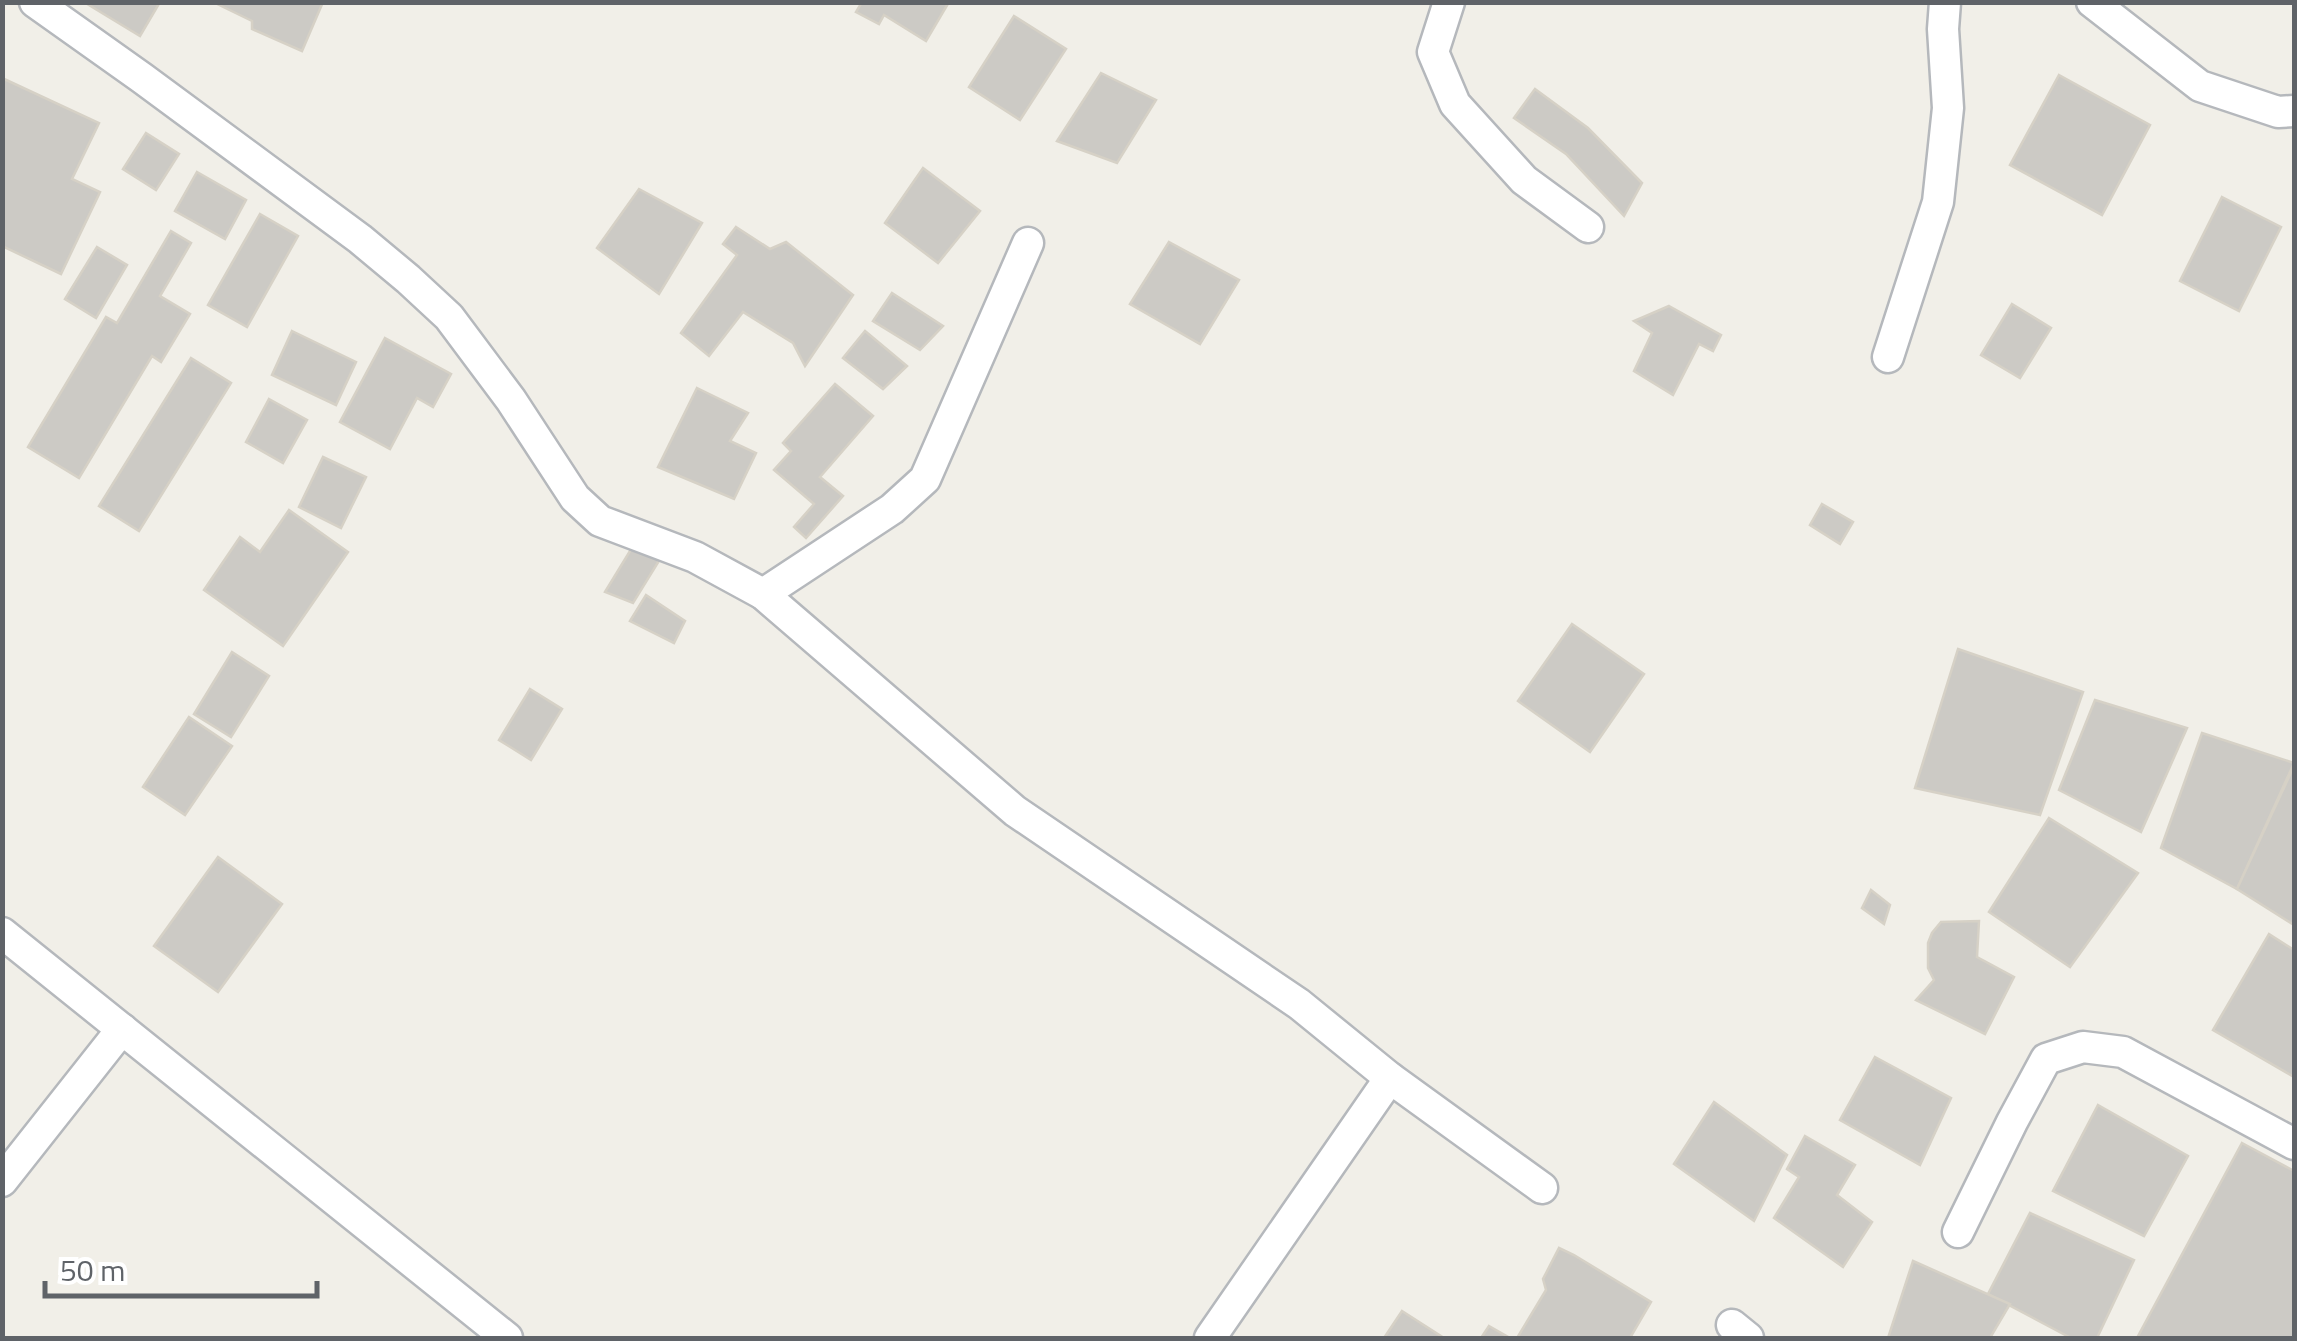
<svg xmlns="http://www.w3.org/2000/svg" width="2297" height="1341" viewBox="0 0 2297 1341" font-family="'Titillium Web',sans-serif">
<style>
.building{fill:#cccac5;stroke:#d6d1c6;stroke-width:2.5}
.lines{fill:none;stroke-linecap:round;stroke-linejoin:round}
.street-casing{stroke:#b5b8bc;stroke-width:35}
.street{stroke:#fff;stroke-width:30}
</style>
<rect width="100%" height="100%" fill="#f1efe8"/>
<g class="building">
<polygon points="84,2 160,2 140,36"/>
<polygon points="213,2 323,2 302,51 252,29 252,21"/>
<polygon points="862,2 949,2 926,41 884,15 879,24 856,12"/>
<polygon points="1014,16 1066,49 1020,120 969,87"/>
<polygon points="1101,73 1156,100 1117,163 1057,141"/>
<polygon points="2059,75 2150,125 2102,215 2010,165"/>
<polygon points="2,78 99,123 72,179 100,192 61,274 2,246"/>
<polygon points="1535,89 1588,128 1642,183 1624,216 1566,154 1514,118"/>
<polygon points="146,133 179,154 156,190 123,169"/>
<polygon points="923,168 980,211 938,263 885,223"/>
<polygon points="197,172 246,200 225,239 175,211"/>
<polygon points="639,189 702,223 659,294 597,248"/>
<polygon points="2222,197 2281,227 2239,311 2180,281"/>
<polygon points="260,214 298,236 247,327 208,305"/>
<polygon points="736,227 770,249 786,242 853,295 805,366 793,343 743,312 709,356 681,333 737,255 723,244"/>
<polygon points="171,231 191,243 160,296 190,314 161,362 152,356 79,478 28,447 106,317 117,323"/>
<polygon points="1169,242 1239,280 1200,344 1130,304"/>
<polygon points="97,247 127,265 96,318 65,299"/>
<polygon points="892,293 943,326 920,350 873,321"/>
<polygon points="2012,304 2051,328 2020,378 1981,355"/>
<polygon points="1669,306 1721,335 1713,351 1699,344 1673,395 1634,371 1652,333 1634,321"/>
<polygon points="292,331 356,362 336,405 272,375"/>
<polygon points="865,331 907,366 883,389 843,358"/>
<polygon points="385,338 451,374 433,407 417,398 390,449 340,422"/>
<polygon points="191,358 231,383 139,531 99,506"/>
<polygon points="835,384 873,416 820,477 843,496 806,538 794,527 814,504 774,470 791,451 783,443"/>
<polygon points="697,388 748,413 730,441 756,453 734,499 658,467"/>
<polygon points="269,399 307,420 283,463 246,442"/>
<polygon points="323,457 366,477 341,528 299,507"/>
<polygon points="1822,504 1853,522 1840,544 1810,525"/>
<polygon points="289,510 348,552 283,646 204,590 240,537 260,552"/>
<polygon points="641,533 670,543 633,603 605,592"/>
<polygon points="646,595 685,621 674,643 630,621"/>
<polygon points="1572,624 1644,674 1590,752 1518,701"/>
<polygon points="1958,649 2083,692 2040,815 1915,788"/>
<polygon points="232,652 269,676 231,737 194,714"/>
<polygon points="530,689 562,709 531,760 499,740"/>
<polygon points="2095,700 2187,728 2141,832 2059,790"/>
<polygon points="189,717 232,746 185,815 143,787"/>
<polygon points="2202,733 2294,763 2237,889 2161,848"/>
<polygon points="2294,766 2294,925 2237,889"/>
<polygon points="2049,818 2138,873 2070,967 1989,912"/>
<polygon points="218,857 282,904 218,992 154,946"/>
<polygon points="1871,890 1890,905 1884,924 1862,908"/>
<polygon points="1979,921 1977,957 2014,977 1985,1034 1916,1000 1934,980 1928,968 1928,943 1932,933 1941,922"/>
<polygon points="2269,934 2294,950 2294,1077 2213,1030"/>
<polygon points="1875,1057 1951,1098 1920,1165 1840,1120"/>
<polygon points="1714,1102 1787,1155 1754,1221 1674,1164"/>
<polygon points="2098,1105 2188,1156 2144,1236 2053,1191"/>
<polygon points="1805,1136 1855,1165 1837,1195 1872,1222 1843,1267 1774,1218 1799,1177 1787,1169"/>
<polygon points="2242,1143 2294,1171 2294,1338 2137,1338"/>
<polygon points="2030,1213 2134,1260 2097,1338 2071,1338 1988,1294"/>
<polygon points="1559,1248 1574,1255 1651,1302 1630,1338 1517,1338 1546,1290 1543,1279"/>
<polygon points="1913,1261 2010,1304 1990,1338 1888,1338"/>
<polygon points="1402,1311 1444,1338 1384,1338"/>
<polygon points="1489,1326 1510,1338 1481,1338"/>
</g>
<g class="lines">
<g class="street-casing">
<g id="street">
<polyline points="35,2 142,78 360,239 408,279 449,317 511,400 575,498 600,521 695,557 763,594 1015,811 1299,1004 1390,1078 1542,1188"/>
<polyline points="1449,2 1433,52 1455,104 1524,180 1588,227"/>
<polyline points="2092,2 2200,86 2278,112 2294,111"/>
<polyline points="1888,357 1938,202 1948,108 1943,29 1945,2"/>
<polyline points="763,594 892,509 925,479 1028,243"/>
<polyline points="2,933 507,1338"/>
<polyline points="2,1181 122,1029"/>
<polyline points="1958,1232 2012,1122 2046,1059 2083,1047 2123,1052 2294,1144"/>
<polyline points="1732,1325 1748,1338"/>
<polyline points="1210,1338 1390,1078"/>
</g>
</g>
<use href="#street" class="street"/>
</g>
<rect width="2297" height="1341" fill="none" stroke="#5f6368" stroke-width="10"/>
<path d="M45 1281v15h272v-15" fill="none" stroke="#5f6368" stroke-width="5"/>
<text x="60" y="1281" font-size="30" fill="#5f6368" stroke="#ffffff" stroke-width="8" paint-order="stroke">50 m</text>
</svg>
